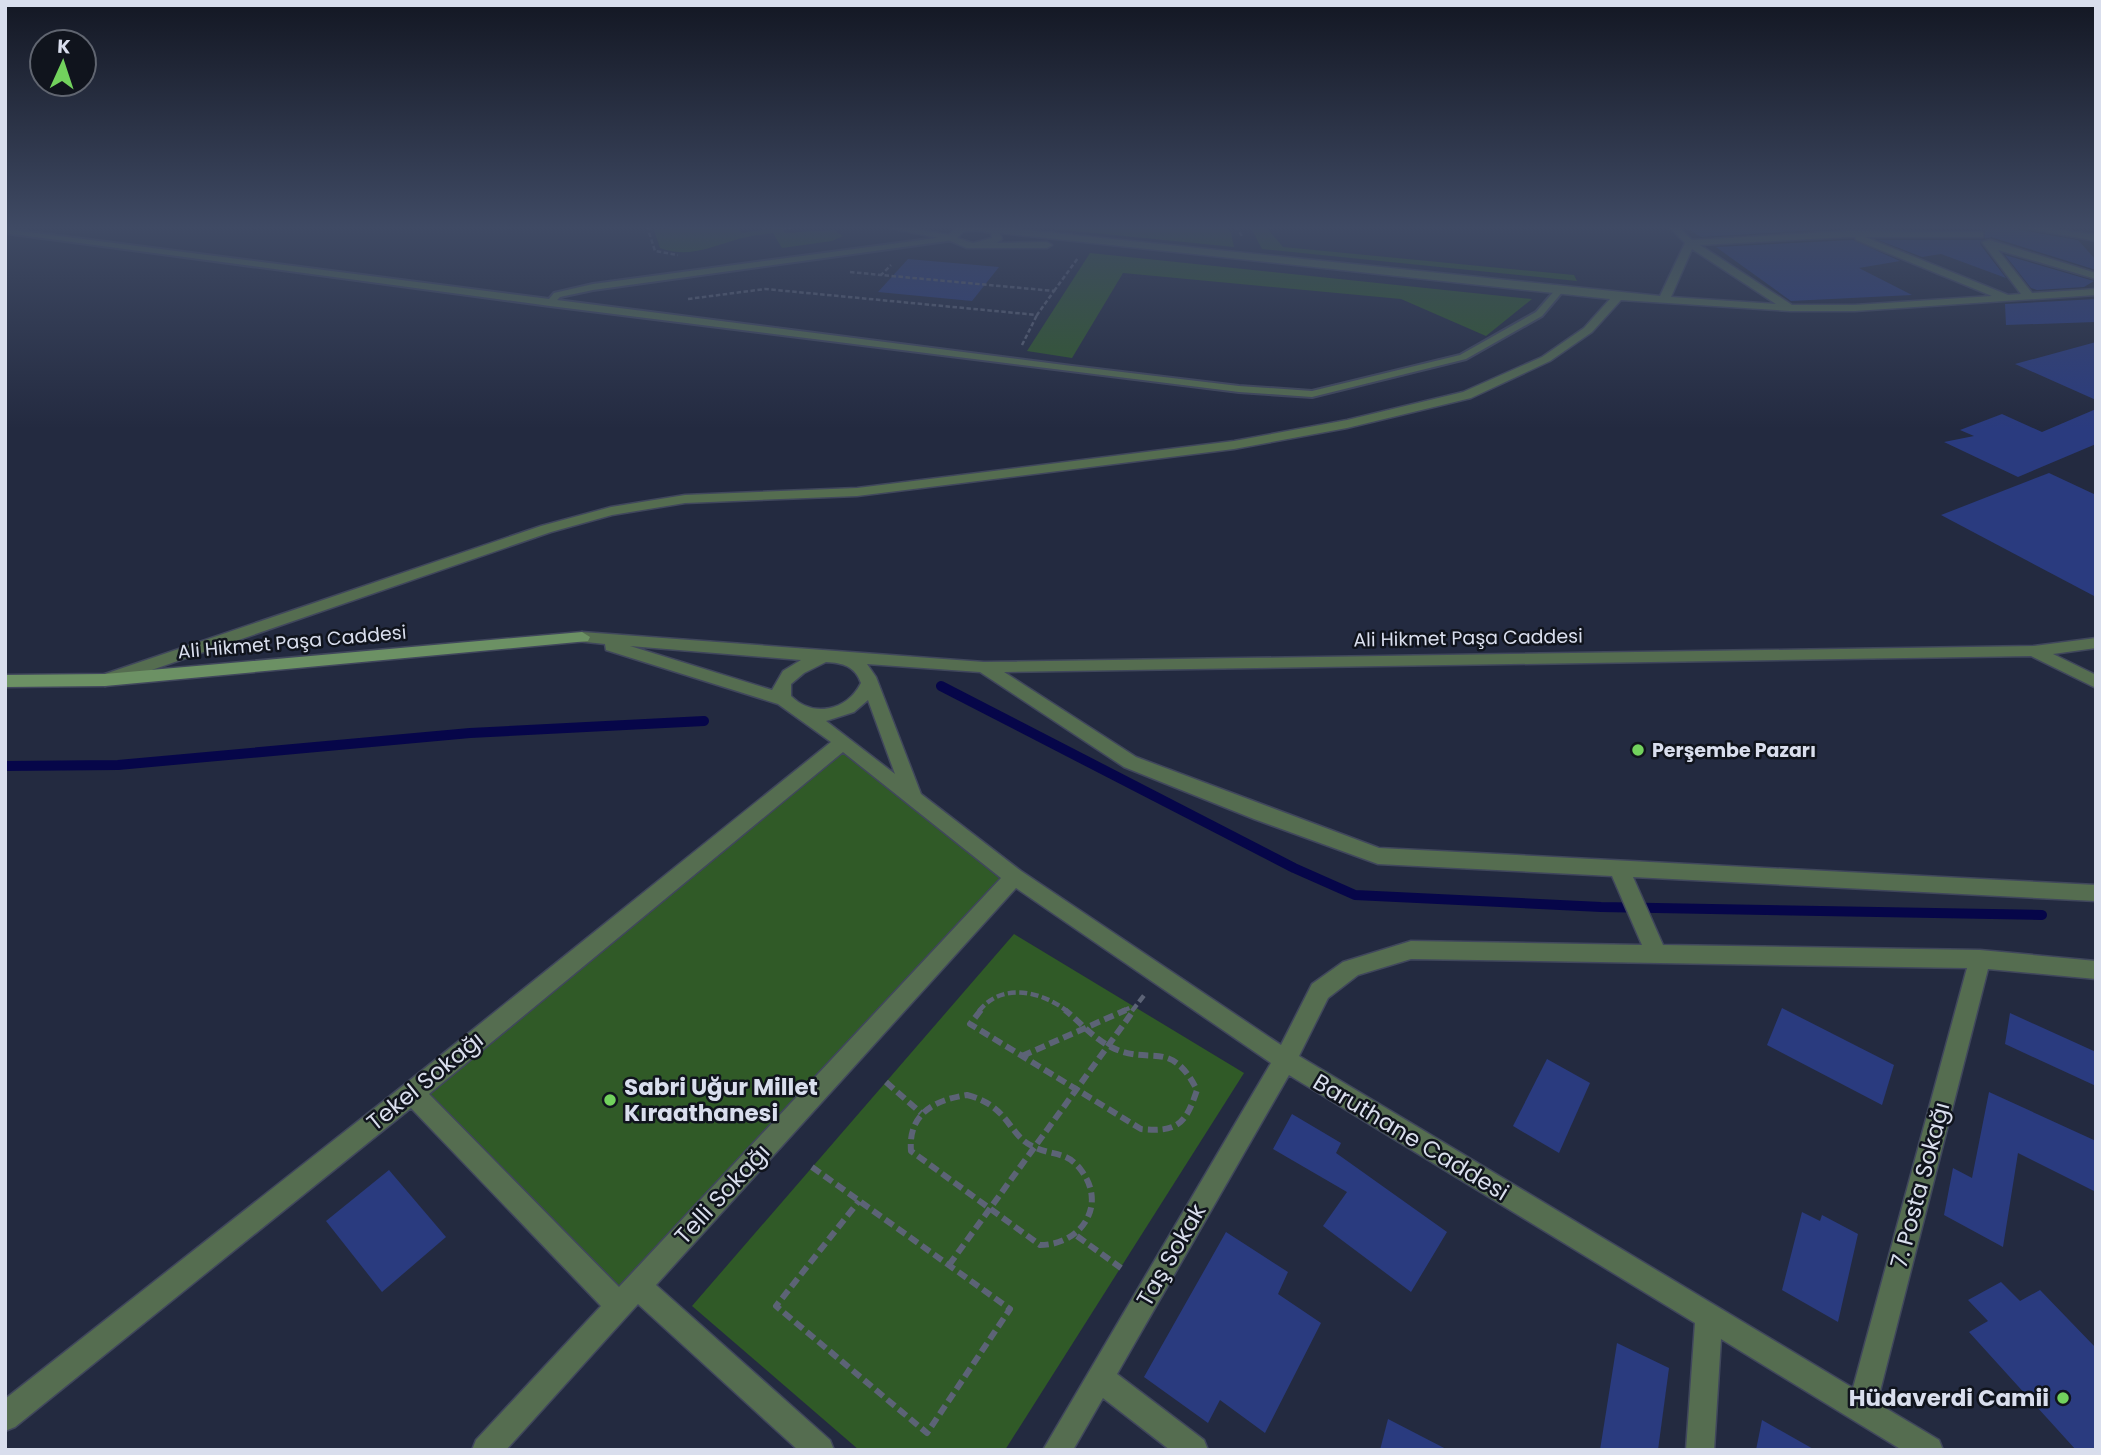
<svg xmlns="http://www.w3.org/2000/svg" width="2101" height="1455" viewBox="0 0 2101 1455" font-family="Poppins,sans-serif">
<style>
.green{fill:#305a27}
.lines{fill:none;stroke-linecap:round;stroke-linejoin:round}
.stream{stroke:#060649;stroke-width:10}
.building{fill:#2a3b7f}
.lane-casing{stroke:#40475c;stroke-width:4}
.street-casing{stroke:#40475c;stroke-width:3}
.secondary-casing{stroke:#40475c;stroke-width:3}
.path-far2{stroke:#5c6376;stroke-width:2.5;stroke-dasharray:4.5 2.5;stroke-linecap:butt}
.path-far1{stroke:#5c6376;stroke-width:4.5;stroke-dasharray:8 3.5;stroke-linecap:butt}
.path{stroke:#5c6376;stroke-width:6;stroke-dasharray:10 5;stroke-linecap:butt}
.lane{fill:#556d50;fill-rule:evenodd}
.street{fill:#556d50;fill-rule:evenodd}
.secondary{fill:#6c9164;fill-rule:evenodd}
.poi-dot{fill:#72d25d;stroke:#10141d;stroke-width:2.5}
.labels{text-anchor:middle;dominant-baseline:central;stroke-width:5;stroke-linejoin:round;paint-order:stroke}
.street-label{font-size:19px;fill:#d9deed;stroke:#10141d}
.poi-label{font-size:19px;font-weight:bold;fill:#d9deed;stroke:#10141d;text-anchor:start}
.near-street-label{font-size:23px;fill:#d9deed;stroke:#10141d}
.near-poi-label{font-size:23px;font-weight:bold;fill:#d9deed;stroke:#10141d;text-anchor:start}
</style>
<rect width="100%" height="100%" fill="#232a40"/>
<g class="green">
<path d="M689 226H729L736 227 742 233 781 227 785 233 834 230 843 236 832 241 782 248 773 233C761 235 747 236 735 240 708 248 688 258 660 248L654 230Z"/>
<polygon points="1044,226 1224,226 1231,233 1234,247 1044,228"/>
<polygon points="1250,226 1265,226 1283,247 1574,275 1577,281 1262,249"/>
<polygon points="1090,253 1532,299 1486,336 1401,299 1123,273 1072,358 1027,351"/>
<polygon points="848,746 1014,877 619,1306 412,1093"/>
<polygon points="1014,934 1244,1073 1005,1450 859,1450 692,1306"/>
</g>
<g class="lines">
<g class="stream">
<polyline points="941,686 1294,868 1355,895 1601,907 2042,915"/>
<polyline points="5,766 118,765 470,733 704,721"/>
</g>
</g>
<g class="building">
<polygon points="1684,226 2012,226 2014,229 2078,240 2096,260 2096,270 1991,237 1985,239 1985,231 1980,229 1849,228 1701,237"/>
<polygon points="1853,240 1900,261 1859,268 1912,295 1791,301 1716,247"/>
<polygon points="1878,240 1981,240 1980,244 2006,278 1941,254 1922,257"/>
<polygon points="2005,255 2094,281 2084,287 2037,290 2031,288"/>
<polygon points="908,259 999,267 972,301 878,292"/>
<polygon points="2096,299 2096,322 2006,325 2005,304"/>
<polygon points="2096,342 2096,400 2015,364"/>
<polygon points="2096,409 2096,444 2018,477 1944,442 1974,436 1960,430 2002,414 2042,432"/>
<polygon points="2049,473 2096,495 2096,597 1941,515"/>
<polygon points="1782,1008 1894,1065 1882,1105 1767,1045"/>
<polygon points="2010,1013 2096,1052 2096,1086 2005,1044"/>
<polygon points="1547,1059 1590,1083 1559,1153 1513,1126"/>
<polygon points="1989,1092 2096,1141 2096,1192 2018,1153 2003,1247 1944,1215 1953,1168 1972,1178"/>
<polygon points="1292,1114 1341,1143 1336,1153 1447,1232 1411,1292 1323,1226 1347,1192 1273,1149"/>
<polygon points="389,1170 446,1237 382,1292 326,1221"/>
<polygon points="1802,1212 1820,1221 1822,1215 1858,1234 1838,1322 1782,1290"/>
<polygon points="1226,1232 1288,1272 1278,1294 1321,1323 1265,1433 1220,1400 1208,1423 1144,1377"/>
<polygon points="2001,1282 2020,1301 2040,1290 2096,1348 2096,1450 2076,1450 1969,1332 1988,1321 1968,1300"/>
<polygon points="1617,1343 1669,1368 1658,1450 1600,1450"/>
<polygon points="1388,1419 1448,1450 1380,1450"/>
<polygon points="1762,1420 1815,1450 1756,1450"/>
</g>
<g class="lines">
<g class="lane-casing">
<g id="lane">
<polygon points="979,226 1004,226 982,229 979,229"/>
<polygon points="5,229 549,299 554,293 593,284 951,236 954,236 954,240 593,290 560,297 557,300 1072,366 1239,386 1312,391 1460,355 1536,312 1557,288 1564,290 1542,316 1466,359 1312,397 1239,392 550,306 5,233"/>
</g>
</g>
<g class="street-casing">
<g id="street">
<path d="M881 226H899L949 235 957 226H987L1660 296 1685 243 1668 226H1677L1692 240 1849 231 1980 232 1983 233V237H1865L2008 295 2021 294 1982 242 1990 240 2096 273V279L1998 250 2032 293 2096 289V295L1855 311H1790L1621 300 1592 332 1550 361 1471 398 1347 428 1234 449 857 496 685 503 612 515 551 532 111 684 105 686 97 680 99 676 541 526 611 507 685 495 857 488 1234 441 1347 420 1463 392 1542 357 1584 328 1610 299 1000 233 1002 239 997 243 1047 242 1052 245 1047 248H967L948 240ZM976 230 991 233 992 238 973 243 957 238 963 232ZM1849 237H1855L1856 240 1992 296 1855 305H1792L1700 245ZM1692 249 1776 304 1671 297Z"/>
<polygon points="2014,226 2034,226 2096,235 2096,241"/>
<path d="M582 632 984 662 2034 646 2096 638V648L2053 654 2096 675V688L2031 656 1004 672 1136 757 1379 848 2096 885V901L1633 877 1663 945 1980 950 2096 961V979L1988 969 1877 1403 1939 1440 1943 1450H1902L1721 1339 1714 1450H1686L1695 1323 1289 1075 1117 1374 1204 1440 1208 1450H1170L1103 1398 1073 1450H1043L1271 1063 1016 888 656 1285 830 1440 834 1450H798L638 1304 506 1450H472L476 1440 601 1306 411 1108 15 1427 5 1431V1399L404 1085 831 742 778 704 606 650 605 644 576 641 574 637ZM630 646 801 660 783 671 772 690ZM826 662C843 663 855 666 861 683 847 711 813 718 791 696V684L804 673ZM867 664 980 672 1124 767 1254 819 1378 864 1612 876 1642 945 1411 941 1343 962 1312 984 1281 1045 1021 871 921 794 876 677ZM868 700 895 774 826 721 854 712ZM843 752 1001 878 619 1287 429 1094ZM1411 959 1967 968 1853 1388 1299 1056 1328 998 1358 975Z"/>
</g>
</g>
<g class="secondary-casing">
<polygon id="secondary" points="582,632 590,637 588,641 105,686 5,687 5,675 105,674"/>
</g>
<g class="path-far2">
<polyline points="647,226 655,251 678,255"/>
<polyline points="1236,226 1242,236"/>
<polyline points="782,229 806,226"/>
<polyline points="850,272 881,275"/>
<polyline points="1054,291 1078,258"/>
<polyline points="688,299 765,289 1037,315 1054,291 881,275 891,265"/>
<polyline points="1022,345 1037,315"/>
</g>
<g class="path-far1">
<path d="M979 1011C1002 982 1041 991 1067 1011"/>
<polyline points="1122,1011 1132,1007"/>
<polyline points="1132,1011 1145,994"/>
</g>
<g class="path">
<path d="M981 1010 970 1024 1141 1129C1178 1133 1186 1123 1197 1090 1170 1037 1150 1067 1111 1047 1093 1038 1080 1022 1065 1010"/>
<polyline points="1022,1056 1126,1010"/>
<polyline points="886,1082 921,1113"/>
<path d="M967 1095C1010 1106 1008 1136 1034 1147 1053 1156 1067 1151 1081 1170 1108 1205 1081 1245 1040 1245L911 1151C908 1114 934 1100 967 1095Z"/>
<polyline points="812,1167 1010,1309 927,1433 776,1306 859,1201"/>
<polyline points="1077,1236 1121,1268"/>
<polyline points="949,1265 1134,1010"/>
</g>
<use href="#lane" class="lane"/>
<use href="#street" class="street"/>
<use href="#secondary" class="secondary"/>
</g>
<linearGradient id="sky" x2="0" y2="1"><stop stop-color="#131723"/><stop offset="0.53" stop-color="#3f4a64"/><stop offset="1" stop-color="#3f4a64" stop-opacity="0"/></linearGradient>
<rect width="2101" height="429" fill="url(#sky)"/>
<g class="poi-dot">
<circle cx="1638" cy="750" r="7"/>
<circle cx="610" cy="1100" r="7"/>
<circle cx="2063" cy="1398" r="7"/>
</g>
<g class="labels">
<g class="street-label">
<text transform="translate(1468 638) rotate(-1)">Ali Hikmet Paşa Caddesi</text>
<text transform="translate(292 642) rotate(-5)">Ali Hikmet Paşa Caddesi</text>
</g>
<g class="poi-label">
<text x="1652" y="750">Perşembe Pazarı</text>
</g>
<g class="near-street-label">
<text transform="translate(425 1081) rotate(-39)">Tekel Sokağı</text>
<text transform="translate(1411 1137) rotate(31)">Baruthane Caddesi</text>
<text transform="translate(1920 1185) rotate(-75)">7. Posta Sokağı</text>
<text transform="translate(722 1194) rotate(-47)">Telli Sokağı</text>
<text transform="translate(1171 1255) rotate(-60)">Taş Sokak</text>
</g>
<g class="near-poi-label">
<text x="624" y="1087">Sabri Uğur Millet<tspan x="624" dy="26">Kıraathanesi</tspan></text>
<text x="2049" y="1398" text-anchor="end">Hüdaverdi Camii</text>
</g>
</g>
<rect width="2101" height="1455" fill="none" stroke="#d9deed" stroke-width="14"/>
<g transform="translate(63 63) rotate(3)"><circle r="33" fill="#10141d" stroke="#606570" stroke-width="2"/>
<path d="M0-5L12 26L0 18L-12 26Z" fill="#72d25d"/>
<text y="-10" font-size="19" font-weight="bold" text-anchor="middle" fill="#d9deed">K</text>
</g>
</svg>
